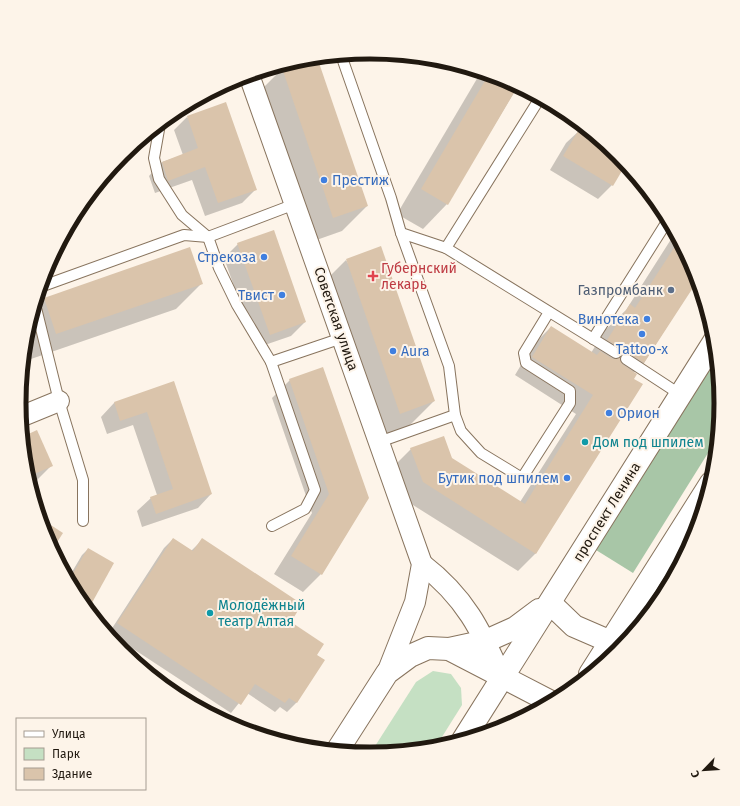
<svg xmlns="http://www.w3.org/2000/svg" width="740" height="806" viewBox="0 0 740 806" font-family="'Fira Sans',sans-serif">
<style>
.green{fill:#c5e0c3}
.forest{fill:#a8c6a7}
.shadow{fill:#0003}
.building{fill:#dac4ab}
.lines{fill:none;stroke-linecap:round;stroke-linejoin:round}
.service-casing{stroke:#88745e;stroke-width:12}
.minor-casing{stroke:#88745e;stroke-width:22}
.primary-casing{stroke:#88745e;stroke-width:24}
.service{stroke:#fff;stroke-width:10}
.minor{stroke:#fff;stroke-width:20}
.primary{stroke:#fff;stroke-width:22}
.shop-dot{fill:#3f7fe0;stroke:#fdf4e9;stroke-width:1.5}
.health-dot{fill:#e0444e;stroke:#fdf4e9;stroke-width:1.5}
.service-dot{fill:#5c6f8a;stroke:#fdf4e9;stroke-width:1.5}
.culture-dot{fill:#0f9aa8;stroke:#fdf4e9;stroke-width:1.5}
.labels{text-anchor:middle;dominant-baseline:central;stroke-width:4;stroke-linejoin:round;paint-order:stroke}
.shop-label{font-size:14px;fill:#366cbe;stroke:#fdf4e9;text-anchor:end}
.health-label{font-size:14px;fill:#be3a42;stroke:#fdf4e9;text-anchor:start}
.service-label{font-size:14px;fill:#4e5e75;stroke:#fdf4e9;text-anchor:end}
.street-label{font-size:14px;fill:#211910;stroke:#fdf4e9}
.culture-label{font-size:14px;fill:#0d838f;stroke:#fdf4e9;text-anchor:start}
.rim{fill:none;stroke:#211910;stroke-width:5}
</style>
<rect width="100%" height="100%" fill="#fdf4e9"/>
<polygon class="green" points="433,671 451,674 461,688 462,705 435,748 370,754 416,682"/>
<polygon class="forest" points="717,358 721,403 718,437 633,573 596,550"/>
<g class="shadow">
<polygon points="316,57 367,206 342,231 308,243 257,94 282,69"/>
<polygon points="483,72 505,79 518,86 447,204 423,229 397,214 478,77"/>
<polygon points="187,117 256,189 242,203 205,216 192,180 155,193 149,176 162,162 183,155 174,130"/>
<polygon points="580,130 610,148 625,163 612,185 598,199 550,170 566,143"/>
<polygon points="675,233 694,269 697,279 644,363 633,373 536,553 518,571 405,500 393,467 411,449 452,459 520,502 576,414 515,375 533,345 551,327 591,353 605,330 626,310"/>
<polygon points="238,244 305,322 291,336 256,348 224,258"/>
<polygon points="189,249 201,284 176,309 31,359 25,341 26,334 33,310 44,299"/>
<polygon points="346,260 434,401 409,426 375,438 321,285"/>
<polygon points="290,380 368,498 321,574 303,592 274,574 312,513 272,398"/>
<polygon points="173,383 211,494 198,508 142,527 137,511 151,498 157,495 133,425 107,434 101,417 114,403"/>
<polygon points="22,438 51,466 30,487 26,471"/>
<polygon points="173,539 191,551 202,540 289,622 316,655 324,660 296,703 287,712 280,707 275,712 247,693 231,713 109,633 164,548"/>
<polygon points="88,549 78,598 70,583 75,574 72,572 82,555"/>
</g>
<g class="building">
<polygon points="317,57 368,206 333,218 282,68"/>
<polygon points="489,74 505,79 518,86 448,205 421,189"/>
<polygon points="226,102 257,190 218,203 205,167 168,181 162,162 198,148 187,116"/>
<polygon points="580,128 604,143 618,155 626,164 613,186 563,156"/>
<polygon points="274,230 306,322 270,335 237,243"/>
<polygon points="679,240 694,269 698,280 644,363 629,353 622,354 620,348 607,340 630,304 635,308"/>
<polygon points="381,246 435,401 400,414 346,259"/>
<polygon points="190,247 203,284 56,334 44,298"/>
<polygon points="551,326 597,355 600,351 613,359 620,358 622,364 637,374 634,379 643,384 536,554 423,482 410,448 444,436 452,458 525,504 593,395 532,357"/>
<polygon points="323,367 369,498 322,575 291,556 329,494 289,379"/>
<polygon points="174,381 212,494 156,514 150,497 173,489 147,412 120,421 114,402"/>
<polygon points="37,430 53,466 27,477 22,437"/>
<polygon points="40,518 63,533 52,550 46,537"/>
<polygon points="173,538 193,551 202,538 302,604 291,622 324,644 317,655 325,660 297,703 289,698 285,703 255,684 241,705 117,623"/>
<polygon points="88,548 114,563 88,610 78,598 69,580"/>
</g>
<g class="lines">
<g class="service-casing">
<g id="service">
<polyline points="341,55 391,198 401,233 449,366 455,415 461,431 481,453 522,478 570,403 570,391 526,363 524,353 549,312"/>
<polyline points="226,84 250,75"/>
<polyline points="160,124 154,158 159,179 182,215 208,237 219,268 237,305 271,362"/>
<polyline points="401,233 446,248 540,98"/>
<polyline points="446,248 616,353"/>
<polyline points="40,287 184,235 208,237 295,204"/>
<polyline points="35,304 59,401 83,480 83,521"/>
<polyline points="593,339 668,220"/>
<polyline points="626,359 681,395"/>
<polyline points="379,442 455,415"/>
<polyline points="272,526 305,509 315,490 271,362 342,338"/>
</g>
</g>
<g class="minor-casing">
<g id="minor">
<polyline points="249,75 422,564 415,602 387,673"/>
<polyline points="20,417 59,401"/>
<path d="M422 564C465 597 481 630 502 678"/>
</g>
</g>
<g class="primary-casing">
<g id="primary">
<polyline points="550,603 574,626 611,642"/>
<polyline points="449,649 486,641 515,628 539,610"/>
<polyline points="590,674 711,483"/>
<polyline points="463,740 715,340"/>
<polyline points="337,751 387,673 410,656 428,648 449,649 551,702"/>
</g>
</g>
<use href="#service" class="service"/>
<use href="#minor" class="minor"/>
<use href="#primary" class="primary"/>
</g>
<g class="shop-dot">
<circle cx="324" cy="180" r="4"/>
<circle cx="264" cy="257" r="4"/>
<circle cx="282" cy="295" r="4"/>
<circle cx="647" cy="319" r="4"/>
<circle cx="642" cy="334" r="4"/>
<circle cx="393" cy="351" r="4"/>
<circle cx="609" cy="413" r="4"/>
<circle cx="567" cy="478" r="4"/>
</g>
<path class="health-dot" d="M371 270h4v4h4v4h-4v4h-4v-4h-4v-4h4z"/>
<circle class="service-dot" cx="671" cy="290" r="4"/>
<g class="culture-dot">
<circle cx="585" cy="442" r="4"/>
<circle cx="210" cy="613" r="4"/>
</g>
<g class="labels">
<g class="shop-label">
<text x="332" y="180" text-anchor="start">Престиж</text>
<text x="256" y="257">Стрекоза</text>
<text x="274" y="295">Твист</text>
<text x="639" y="319">Винотека</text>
<text x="642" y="349" text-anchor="middle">Tattoo-x</text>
<text x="401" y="351" text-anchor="start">Aura</text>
<text x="617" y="413" text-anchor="start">Орион</text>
<text x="559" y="478">Бутик под шпилем</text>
</g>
<g class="health-label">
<text x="381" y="268">Губернский<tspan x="381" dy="16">лекарь</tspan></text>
</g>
<g class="service-label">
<text x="663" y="290">Газпромбанк</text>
</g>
<g class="street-label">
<text transform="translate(336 319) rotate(71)">Советская улица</text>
<text transform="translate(607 512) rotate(-58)">проспект Ленина</text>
</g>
<g class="culture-label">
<text x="593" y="442">Дом под шпилем</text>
<text x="218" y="605">Молодёжный<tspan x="218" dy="16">театр Алтая</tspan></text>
</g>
</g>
<path d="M0 0H740V806H0ZM26 403a344 344 0 1 1 688 0a344 344 0 1 1-688 0Z" fill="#fdf4e9" fill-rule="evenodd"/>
<path class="rim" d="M26 403a344 344 0 1 1 688 0a344 344 0 1 1-688 0Z"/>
<rect x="16" y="718" width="130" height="72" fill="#fdf4e9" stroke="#a59c92"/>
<rect x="24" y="731" width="20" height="6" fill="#ffffff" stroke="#a59c92"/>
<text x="52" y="738" font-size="12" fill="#211910">Улица</text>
<rect x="24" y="748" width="20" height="12" fill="#c5e0c3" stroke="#a59c92"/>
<text x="52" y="758" font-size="12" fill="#211910">Парк</text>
<rect x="24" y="768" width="20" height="12" fill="#dac4ab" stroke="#a59c92"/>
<text x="52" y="778" font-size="12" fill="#211910">Здание</text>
<g transform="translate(704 770) rotate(245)" stroke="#fdf4e9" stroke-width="3" paint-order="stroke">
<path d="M0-3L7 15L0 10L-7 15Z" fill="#211910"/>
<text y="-6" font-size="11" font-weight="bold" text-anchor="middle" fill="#211910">С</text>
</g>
</svg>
